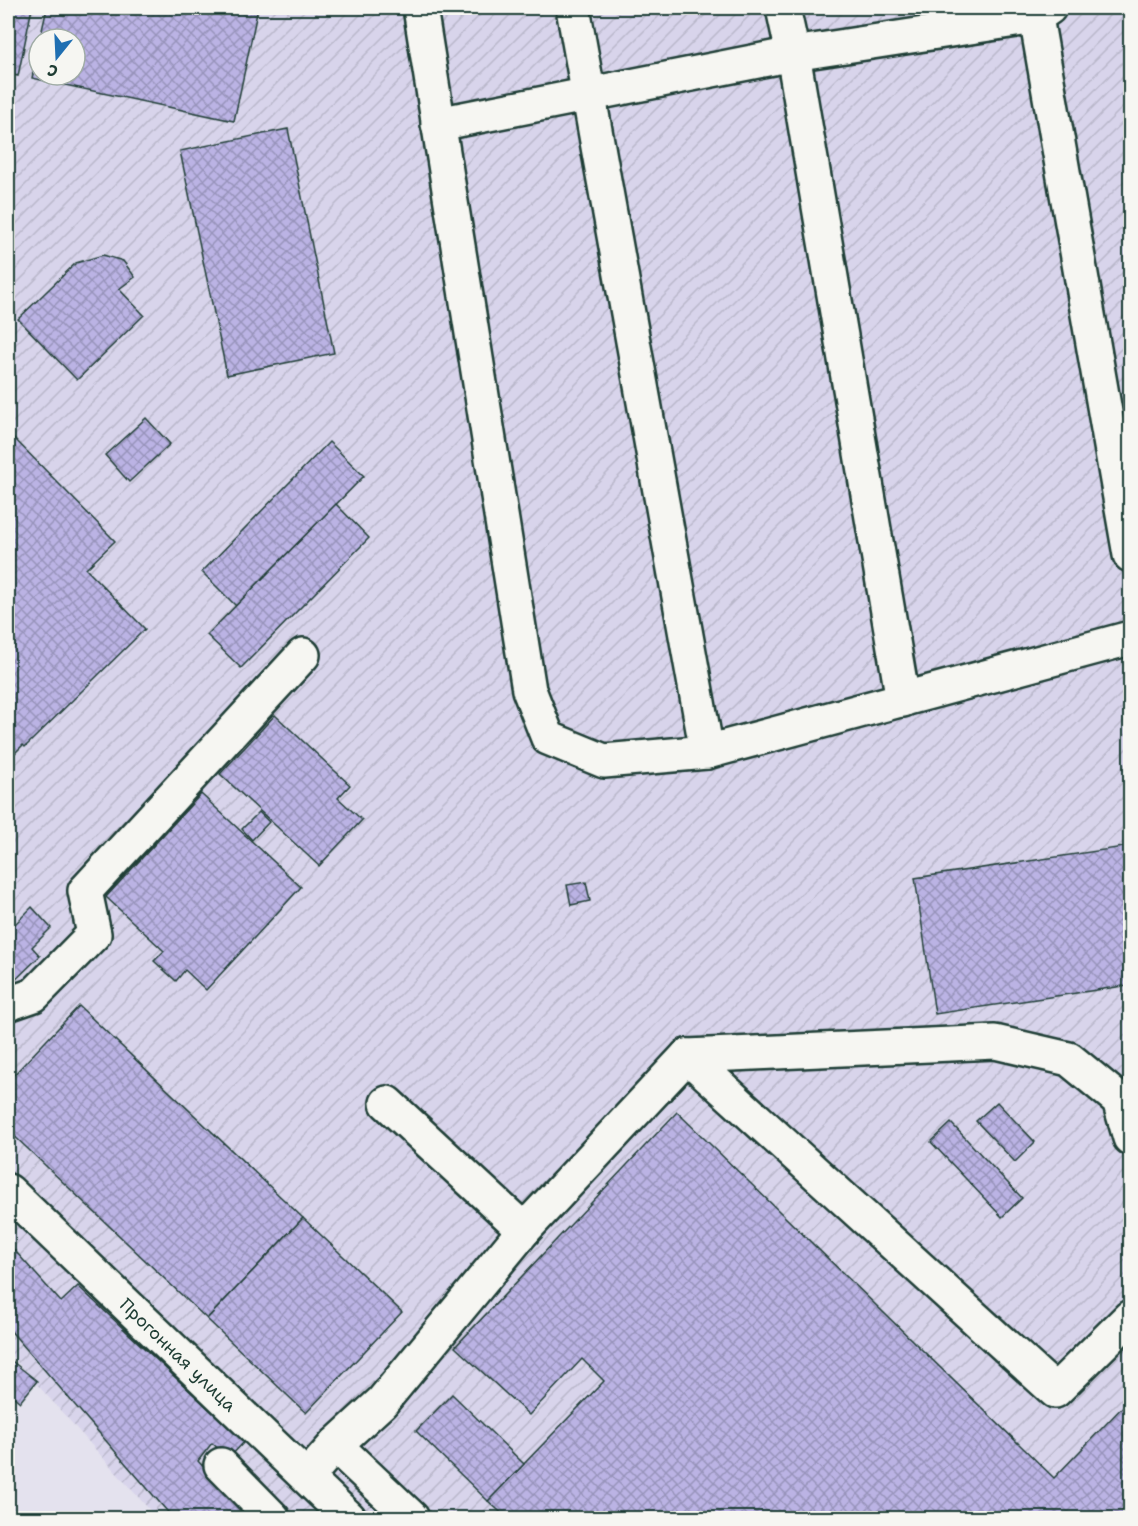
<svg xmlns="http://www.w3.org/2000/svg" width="1138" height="1526" viewBox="0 0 1138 1526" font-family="'Shantell Sans',sans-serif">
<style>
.industrial{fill:url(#industrial-furrows);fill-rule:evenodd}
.building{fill:url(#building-cross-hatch);stroke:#1f3d34;stroke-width:1.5}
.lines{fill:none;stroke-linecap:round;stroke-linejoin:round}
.minor-casing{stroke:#1f3d34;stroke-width:38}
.minor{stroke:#f6f6f2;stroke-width:33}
.labels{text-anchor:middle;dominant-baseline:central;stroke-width:6;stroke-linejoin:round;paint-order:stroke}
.street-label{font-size:18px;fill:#1f3d34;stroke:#f6f6f2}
</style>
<defs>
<pattern id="industrial-furrows" width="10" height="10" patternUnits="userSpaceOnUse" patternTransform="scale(1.5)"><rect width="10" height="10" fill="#d8d4eb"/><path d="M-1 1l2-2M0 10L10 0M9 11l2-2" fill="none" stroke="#b9b7ca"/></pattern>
<pattern id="building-cross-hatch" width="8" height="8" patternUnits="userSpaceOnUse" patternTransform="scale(1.5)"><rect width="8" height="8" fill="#bbb3e4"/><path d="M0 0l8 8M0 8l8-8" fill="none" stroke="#9793ba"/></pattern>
</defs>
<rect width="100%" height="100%" fill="#e4e2ee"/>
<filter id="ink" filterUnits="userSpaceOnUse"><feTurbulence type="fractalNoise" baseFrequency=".0167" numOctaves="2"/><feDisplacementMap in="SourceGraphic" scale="12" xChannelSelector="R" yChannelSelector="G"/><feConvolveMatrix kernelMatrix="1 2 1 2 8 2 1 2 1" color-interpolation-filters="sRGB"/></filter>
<g filter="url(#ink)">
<path class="industrial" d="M8 8H1130V1518H157L8 1352ZM39 39H75V75H39Z"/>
<g class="building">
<polygon points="8,8 32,8 18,76 8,74"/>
<polygon points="47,8 258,8 234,121 32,78 39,44 39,75 75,75 75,39 40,39"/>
<polygon points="288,129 334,353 227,375 180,151"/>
<polygon points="103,255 123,261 135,277 119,289 144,315 77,380 18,319 76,263"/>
<polygon points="146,418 170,444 129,482 105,455"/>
<polygon points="8,432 115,541 86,569 145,629 25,747 23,745 8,760"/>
<polygon points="329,442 364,476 236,606 202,572"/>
<polygon points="336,504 369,538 241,668 207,635"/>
<polygon points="275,715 350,785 338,798 362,820 319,866 220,774"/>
<polygon points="201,794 301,887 206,990 185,970 176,981 154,961 164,951 106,897"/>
<polygon points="259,812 269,822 252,840 242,829"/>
<polygon points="1130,846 1130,985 935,1014 915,878"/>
<polygon points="586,882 590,901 571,905 567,885"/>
<polygon points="32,907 51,928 32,947 40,956 8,987 8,931"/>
<polygon points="79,1006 303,1218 207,1319 8,1130 8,1081"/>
<polygon points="997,1102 1035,1142 1015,1162 976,1121"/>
<polygon points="677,1112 1054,1478 1130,1399 1130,1518 507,1518 488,1501 604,1381 582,1359 529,1415 455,1347"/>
<polygon points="951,1123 1022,1198 1002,1217 931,1142"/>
<polygon points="303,1218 402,1312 306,1413 207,1319"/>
<polygon points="8,1243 61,1302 78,1286 244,1442 229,1458 212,1443 198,1461 249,1518 173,1518 8,1328"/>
<polygon points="8,1358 37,1381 20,1402 8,1392"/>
<polygon points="452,1394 524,1464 488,1501 416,1431"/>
</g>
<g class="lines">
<g class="minor-casing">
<g id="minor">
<polyline points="420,8 529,690 548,738 604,761 707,752 1130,638"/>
<polyline points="573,8 707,752"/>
<polyline points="783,8 793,54 903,700"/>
<polyline points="1036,17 1130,555"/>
<polyline points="438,124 793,54 1036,17 1049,8"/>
<polyline points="8,1004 34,995 94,934 85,891 303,655"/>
<polyline points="687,1056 1055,1391 1130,1317"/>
<polyline points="387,1103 524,1230"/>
<polyline points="8,1191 349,1518"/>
<polyline points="335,1445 412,1518"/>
<polyline points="221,1465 273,1518"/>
<polyline points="307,1477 335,1445 382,1402 524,1230 687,1056 995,1042 1069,1059 1119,1100 1130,1138"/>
</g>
</g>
<use href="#minor" class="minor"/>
</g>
</g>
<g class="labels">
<g class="street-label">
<text transform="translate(178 1355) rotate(44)">Прогонная улица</text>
</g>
</g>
<rect width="1138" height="1526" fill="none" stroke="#f6f6f2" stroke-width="30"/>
<rect x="15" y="15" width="1108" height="1496" fill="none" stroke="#1f3d34" stroke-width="2" filter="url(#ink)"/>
<g transform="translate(57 57) rotate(198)"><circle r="28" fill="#f6f6f2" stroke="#a0aca6" stroke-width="1.5"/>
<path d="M0-4.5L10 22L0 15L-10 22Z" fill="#1f6fb2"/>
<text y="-9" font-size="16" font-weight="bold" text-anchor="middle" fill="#1f3d34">С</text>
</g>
</svg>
